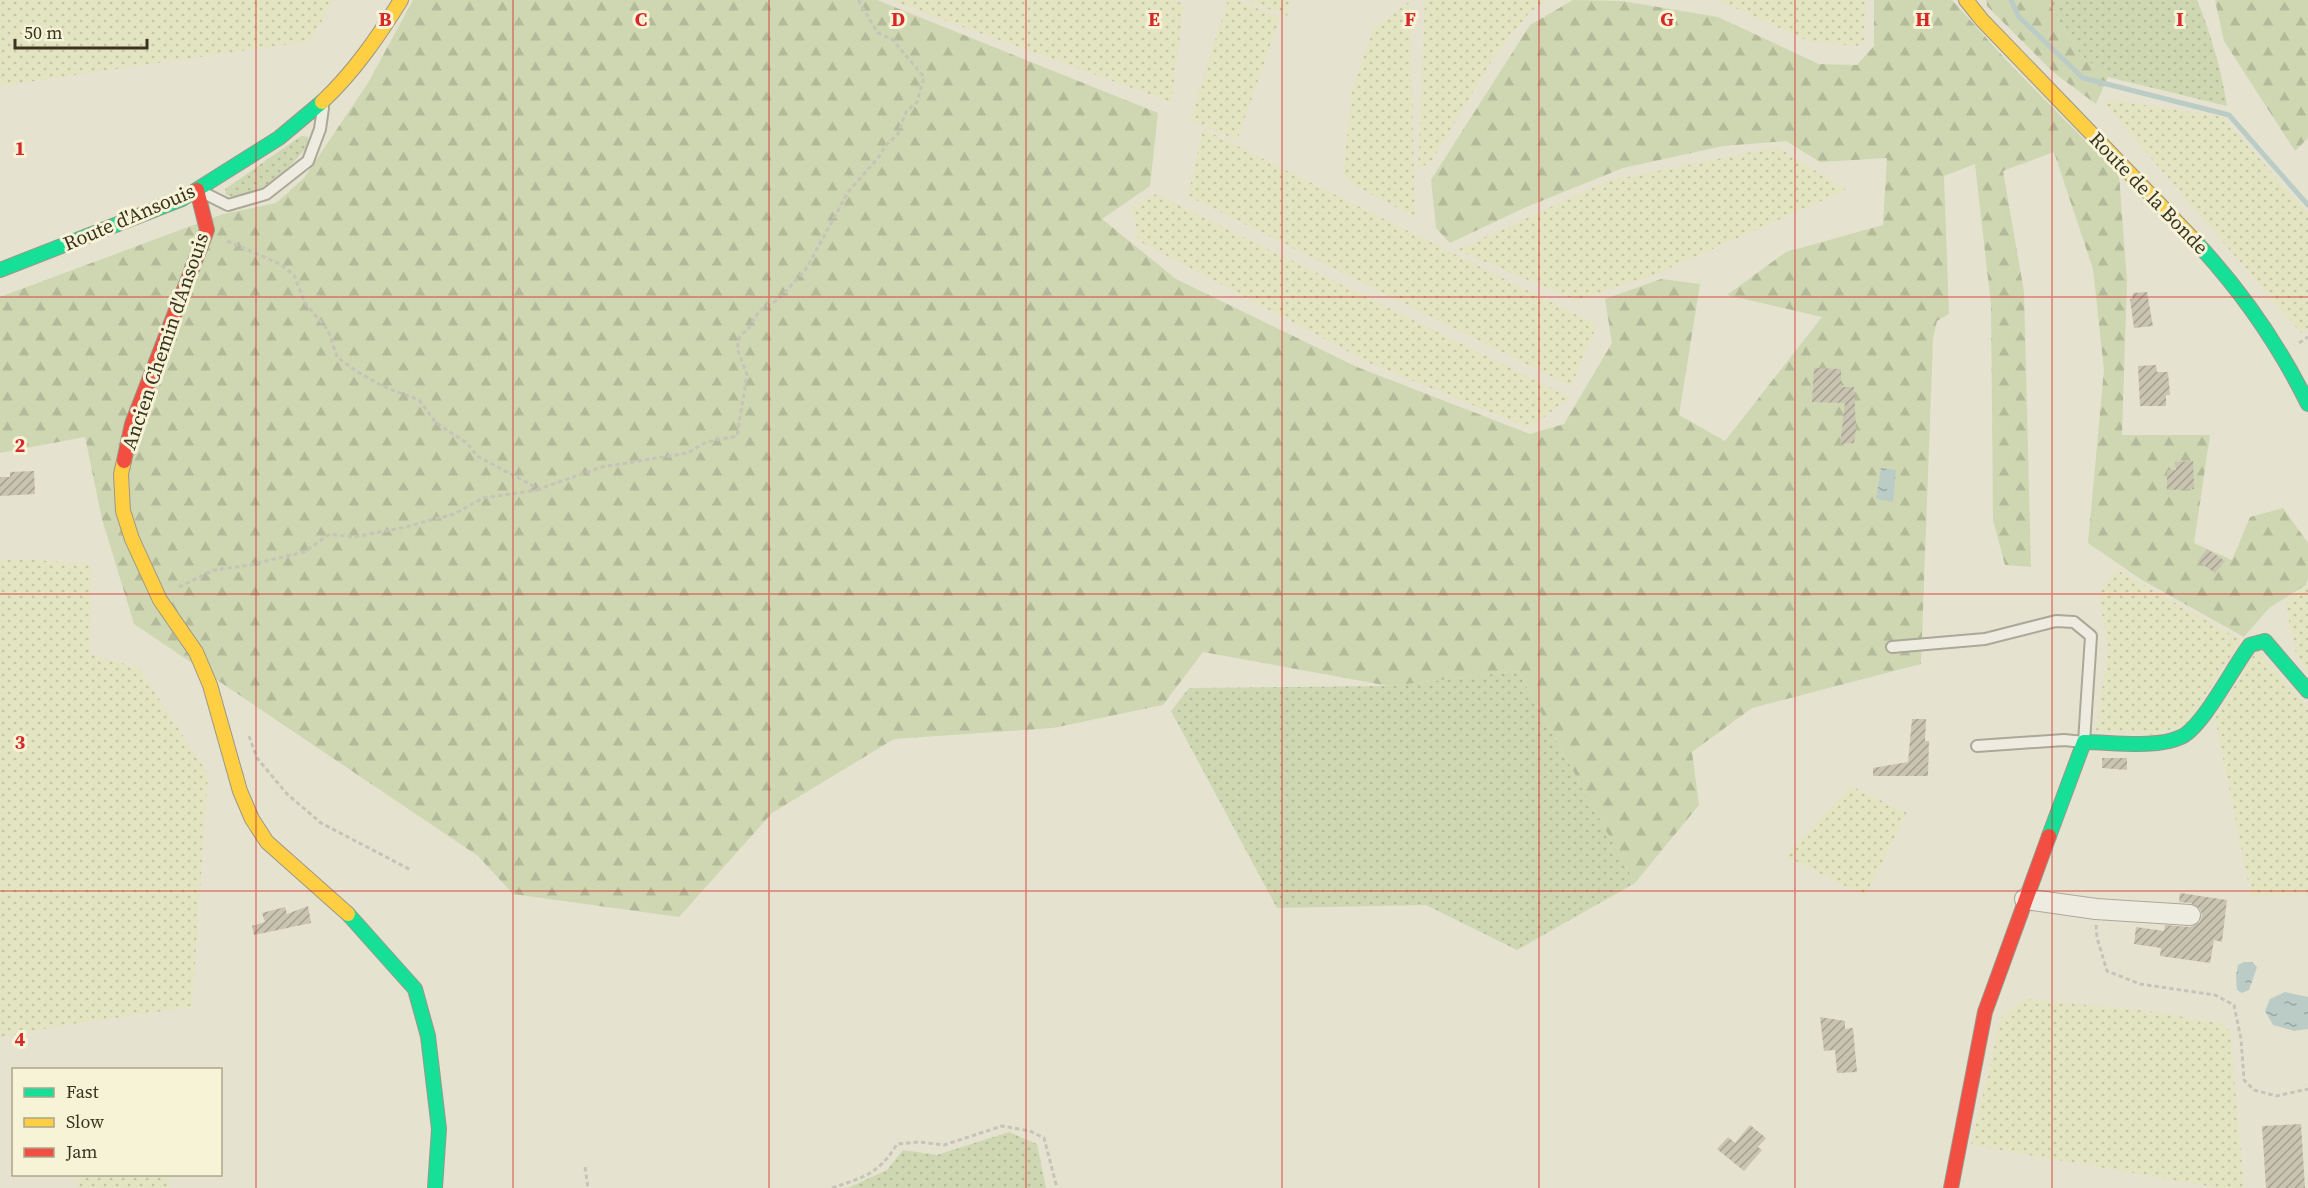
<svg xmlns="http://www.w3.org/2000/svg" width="2308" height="1188" viewBox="0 0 2308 1188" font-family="'Source Serif 4',serif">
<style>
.farmland{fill:url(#farmland-dots)}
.grass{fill:url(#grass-dots)}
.forest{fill:url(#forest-firs)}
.water{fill:url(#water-ripples)}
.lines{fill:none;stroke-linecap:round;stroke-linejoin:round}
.stream{stroke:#baccc5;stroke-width:5}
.building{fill:url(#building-hatch)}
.lane-casing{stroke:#aba898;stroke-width:14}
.street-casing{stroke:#aba898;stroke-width:22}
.fast-casing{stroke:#9a9788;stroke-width:16}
.slow-casing{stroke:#9a9788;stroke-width:16}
.jam-casing{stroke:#9a9788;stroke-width:16}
.path{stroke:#c6c4b8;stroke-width:3;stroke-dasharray:4.5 3;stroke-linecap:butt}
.lane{stroke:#eeece1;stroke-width:10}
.street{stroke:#eeece1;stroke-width:20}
.fast{stroke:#16e098;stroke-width:14}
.slow{stroke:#ffcf43;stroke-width:14}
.jam{stroke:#f24e42;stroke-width:14}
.grid{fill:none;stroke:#d62828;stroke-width:1.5;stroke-opacity:0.55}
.labels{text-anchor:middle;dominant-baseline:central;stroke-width:6;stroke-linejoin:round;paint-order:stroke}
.street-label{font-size:20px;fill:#3b3220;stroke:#f6f3d7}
.grid-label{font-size:20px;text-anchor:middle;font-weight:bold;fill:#d62828;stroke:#f6f3d7;stroke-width:6;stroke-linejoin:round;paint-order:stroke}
</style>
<defs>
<pattern id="farmland-dots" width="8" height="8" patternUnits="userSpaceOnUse" patternTransform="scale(1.5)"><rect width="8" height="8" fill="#e3e4c1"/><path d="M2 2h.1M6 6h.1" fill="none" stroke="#c4c4a6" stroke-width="1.8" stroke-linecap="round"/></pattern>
<pattern id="grass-dots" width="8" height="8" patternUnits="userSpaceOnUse" patternTransform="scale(1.5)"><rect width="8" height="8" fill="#cfd7b2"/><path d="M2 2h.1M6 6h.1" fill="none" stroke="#b3b999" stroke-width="1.8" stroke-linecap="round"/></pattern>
<pattern id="forest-firs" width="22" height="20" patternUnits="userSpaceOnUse" patternTransform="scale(1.5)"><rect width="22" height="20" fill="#cfd7b2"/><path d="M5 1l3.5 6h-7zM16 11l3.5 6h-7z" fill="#b3b999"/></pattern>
<pattern id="water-ripples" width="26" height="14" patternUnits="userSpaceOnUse" patternTransform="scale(1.5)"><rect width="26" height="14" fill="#baccc5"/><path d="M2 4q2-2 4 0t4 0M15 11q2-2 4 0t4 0" fill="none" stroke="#98a6a0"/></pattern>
<pattern id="building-hatch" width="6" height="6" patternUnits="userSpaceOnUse" patternTransform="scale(1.5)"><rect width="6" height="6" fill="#c9c3b1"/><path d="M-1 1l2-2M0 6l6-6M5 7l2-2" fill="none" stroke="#a49f90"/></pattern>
</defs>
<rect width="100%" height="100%" fill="#e5e3d0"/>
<g class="farmland">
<polygon points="0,0 334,0 310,41 0,86"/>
<polygon points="889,0 1172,0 1184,4 1171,102"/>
<polygon points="1228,0 1237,0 1280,18 1237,140 1190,120"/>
<polygon points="1246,0 1291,0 1287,16"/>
<polygon points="1425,0 1547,0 1529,13 1494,57 1431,162 1418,169"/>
<polygon points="1718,0 1865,0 1864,44 1856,46 1808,41"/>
<polygon points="1410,1 1415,217 1361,189 1343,176 1352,90 1374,28"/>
<polygon points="2112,100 2222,117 2308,213 2308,329 2301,333 2103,102"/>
<polygon points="1203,129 1597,325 1571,386 1188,196"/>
<polygon points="1777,147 1846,190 1649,277 1576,300 1457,250 1608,181"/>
<polygon points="1156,194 1570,397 1530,428 1372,364 1139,241 1132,208"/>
<polygon points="17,559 92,564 89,654 139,668 208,774 192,1007 72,1024 0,1037 0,561"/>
<polygon points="2117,570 2241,640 2187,723 2156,735 2096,731 2108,650 2099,593"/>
<polygon points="2308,584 2308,673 2296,653 2285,602"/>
<polygon points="2257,650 2308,707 2308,894 2251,896 2215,718"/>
<polygon points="1851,786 1907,813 1865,896 1786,856"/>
<polygon points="2024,999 2149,1011 2223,1024 2230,1031 2244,1188 2220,1188 1971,1145 2001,1018"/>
<rect x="78" y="1175" width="91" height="13"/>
</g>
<g class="grass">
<path d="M2065 0H2197C2211 34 2221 69 2227 106L2108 77 2081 55 2050 6Z"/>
<path d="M301 136 308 137 309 145C288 168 261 204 226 195L225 189Z"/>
<polygon points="1518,671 1635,883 1517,950 1426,905 1277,908 1171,711 1189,688 1389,686"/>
<polygon points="1009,1132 1037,1144 1046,1188 848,1188 887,1170 903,1150 937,1155"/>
</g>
<g class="forest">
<polygon points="413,0 877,0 1158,113 1150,186 1102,219 1176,279 1357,367 1530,434 1564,424 1612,343 1605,299 1661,279 1700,284 1679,415 1725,441 1822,317 1727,295 1786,252 1883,225 1887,158 1820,162 1786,141 1723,146 1623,168 1524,208 1450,243 1436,228 1431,180 1530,25 1573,0 1622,1 1718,17 1819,64 1857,65 1874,46 1874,0 1952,0 2008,62 2119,175 2127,281 2122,435 2210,435 2194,543 2232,560 2250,517 2283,508 2308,543 2308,579 2306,585 2269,608 2244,637 2142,580 2088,543 2104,370 2093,269 2054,152 2003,171 2024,292 2031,567 2005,565 1993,520 1991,305 1975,164 1944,176 1949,314 1937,321 1933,339 1921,664 1752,708 1692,752 1699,805 1635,883 1518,671 1389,686 1203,652 1163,705 1053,728 894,739 772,813 679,917 513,894 478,856 134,624 102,519 85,437 0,453 0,297 223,214 276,203 304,178 368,83"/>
<polygon points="1986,0 2065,0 2050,6 2081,55 2108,77 2096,104 2053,72 1987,6"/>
<polygon points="2215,0 2308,0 2308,138 2295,151 2224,41"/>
</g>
<g class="water">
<polygon points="1881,468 1896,470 1893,502 1876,499"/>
<polygon points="2244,962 2252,962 2257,967 2249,990 2242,993 2237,990 2236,976 2238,965"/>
<polygon points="2285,992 2308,997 2308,1029 2294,1031 2273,1025 2265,1011 2270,999"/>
</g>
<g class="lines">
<polyline class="stream" points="2011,0 2019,17 2083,78 2229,115 2308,205"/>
</g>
<g class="building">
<polygon points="2147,292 2153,326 2134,328 2130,299 2132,299 2133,293"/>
<polygon points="2156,365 2157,372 2168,372 2170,395 2166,395 2166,406 2140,406 2138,366"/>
<polygon points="1814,368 1841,369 1841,387 1854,387 1856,429 1854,443 1840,444 1845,403 1812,402"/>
<polygon points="2193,461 2194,489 2167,490 2167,470 2176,470 2175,462"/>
<polygon points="34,471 35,494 0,496 0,477 10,477 10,472"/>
<polygon points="2207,549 2225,561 2215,573 2198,561"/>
<polygon points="1912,719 1926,719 1925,741 1929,741 1928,776 1873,776 1873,768 1908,762"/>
<polygon points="2102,758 2127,758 2127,770 2102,768"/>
<polygon points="2180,893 2227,900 2222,942 2214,940 2210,963 2160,956 2161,948 2134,944 2136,927 2164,931 2165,925 2190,927 2200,922 2202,915 2200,909 2191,903 2179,902"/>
<polygon points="308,906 311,923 254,935 252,926 265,922 262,913 285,907 287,914"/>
<polygon points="1820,1017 1845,1021 1845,1029 1853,1028 1857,1072 1837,1073 1835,1050 1824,1051"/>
<polygon points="2301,1124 2305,1188 2266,1188 2262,1126"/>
<polygon points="1750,1125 1766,1138 1758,1147 1762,1150 1744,1171 1717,1149 1728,1137 1735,1143"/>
</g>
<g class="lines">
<g class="lane-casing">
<g id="lane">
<polyline points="200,191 228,205 266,194 308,161 320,129 323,108"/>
<polyline points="1892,647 1985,639 2056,621 2074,622 2091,636 2084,742 2064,740 1977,746"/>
</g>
</g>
<g class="street-casing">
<polyline id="street" points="2025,899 2096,909 2190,915"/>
</g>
<g class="fast-casing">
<g id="fast">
<path d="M2194 240C2241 290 2278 343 2308 404"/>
<polyline points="0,270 182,199 279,138 322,102"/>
<path d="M2049 836 2084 742C2112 742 2156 749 2181 737 2203 727 2233 667 2250 645L2265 641 2308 691"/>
<polyline points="348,914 415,989 428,1036 439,1129 435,1188"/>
</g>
</g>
<g class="slow-casing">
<g id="slow">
<polyline points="1966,0 1982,20 2194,240"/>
<path d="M322 102C354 72 378 37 401 0"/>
<polyline points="124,461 121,474 123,511 132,539 160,600 196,652 210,685 240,791 252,819 267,842 348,914"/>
</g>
</g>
<g class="jam-casing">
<g id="jam">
<polyline points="124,461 132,424 207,230 197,190"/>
<polyline points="1951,1188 1985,1012 2049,836"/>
</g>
</g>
<g class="path">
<polyline points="227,241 280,264 294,275 305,303 328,330 337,357 356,371 382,386 419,400 436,423 467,443 477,456 539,489 602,467 688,453 706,442 737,436 747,375 737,348 740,336 748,329 760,310 779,299 806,269 848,192 878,158 887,144 898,134 906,112 917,102 924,77 892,39 878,33 858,0"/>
<polyline points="2299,343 2308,337"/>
<polyline points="179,587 214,570 250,565 304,552 330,534 353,537 401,528 454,514 483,498 538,490"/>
<polyline points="249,736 257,758 287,794 321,823 411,870"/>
<polyline points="2096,925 2097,938 2107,971 2140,984 2215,995 2234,1005 2241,1039 2244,1080 2254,1090 2276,1096 2308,1089"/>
<polyline points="585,1167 588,1188"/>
<path d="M832 1188C864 1177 879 1174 897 1144L919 1142 944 1145 1002 1126 1030 1131 1044 1138 1057 1188"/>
</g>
<use href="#lane" class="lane"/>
<use href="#street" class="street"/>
<use href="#fast" class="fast"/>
<use href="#slow" class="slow"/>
<use href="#jam" class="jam"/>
</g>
<path class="grid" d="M256 0V1188M513 0V1188M769 0V1188M1026 0V1188M1282 0V1188M1539 0V1188M1795 0V1188M2052 0V1188M0 297H2308M0 594H2308M0 891H2308"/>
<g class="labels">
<g class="street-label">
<text transform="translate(2149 193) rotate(46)">Route de la Bonde</text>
<text transform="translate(129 217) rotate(-23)">Route d'Ansouis</text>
<text transform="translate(165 341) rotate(-71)">Ancien Chemin d'Ansouis</text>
</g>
</g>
<g class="grid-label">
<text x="385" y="26">B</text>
<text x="641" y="26">C</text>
<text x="898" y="26">D</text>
<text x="1154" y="26">E</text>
<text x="1410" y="26">F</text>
<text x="1667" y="26">G</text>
<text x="1923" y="26">H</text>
<text x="2180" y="26">I</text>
<text x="20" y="155">1</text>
<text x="20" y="452">2</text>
<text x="20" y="749">3</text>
<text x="20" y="1046">4</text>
</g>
<rect x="12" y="1068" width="210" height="108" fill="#f6f3d7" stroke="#aba68e" stroke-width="1.5"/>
<rect x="24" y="1088" width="30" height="9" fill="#16e098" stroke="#aba68e" stroke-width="1.5"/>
<text x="66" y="1098" font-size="18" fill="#3b3220">Fast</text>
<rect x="24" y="1118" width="30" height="9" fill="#ffcf43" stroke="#aba68e" stroke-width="1.5"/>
<text x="66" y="1128" font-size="18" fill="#3b3220">Slow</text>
<rect x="24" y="1148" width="30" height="9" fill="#f24e42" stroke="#aba68e" stroke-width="1.5"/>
<text x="66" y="1158" font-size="18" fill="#3b3220">Jam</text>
<path d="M15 39v9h132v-9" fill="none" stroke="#3b3220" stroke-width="3"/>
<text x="24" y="39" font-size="18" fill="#3b3220" stroke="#f6f3d7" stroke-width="4.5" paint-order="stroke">50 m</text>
</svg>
